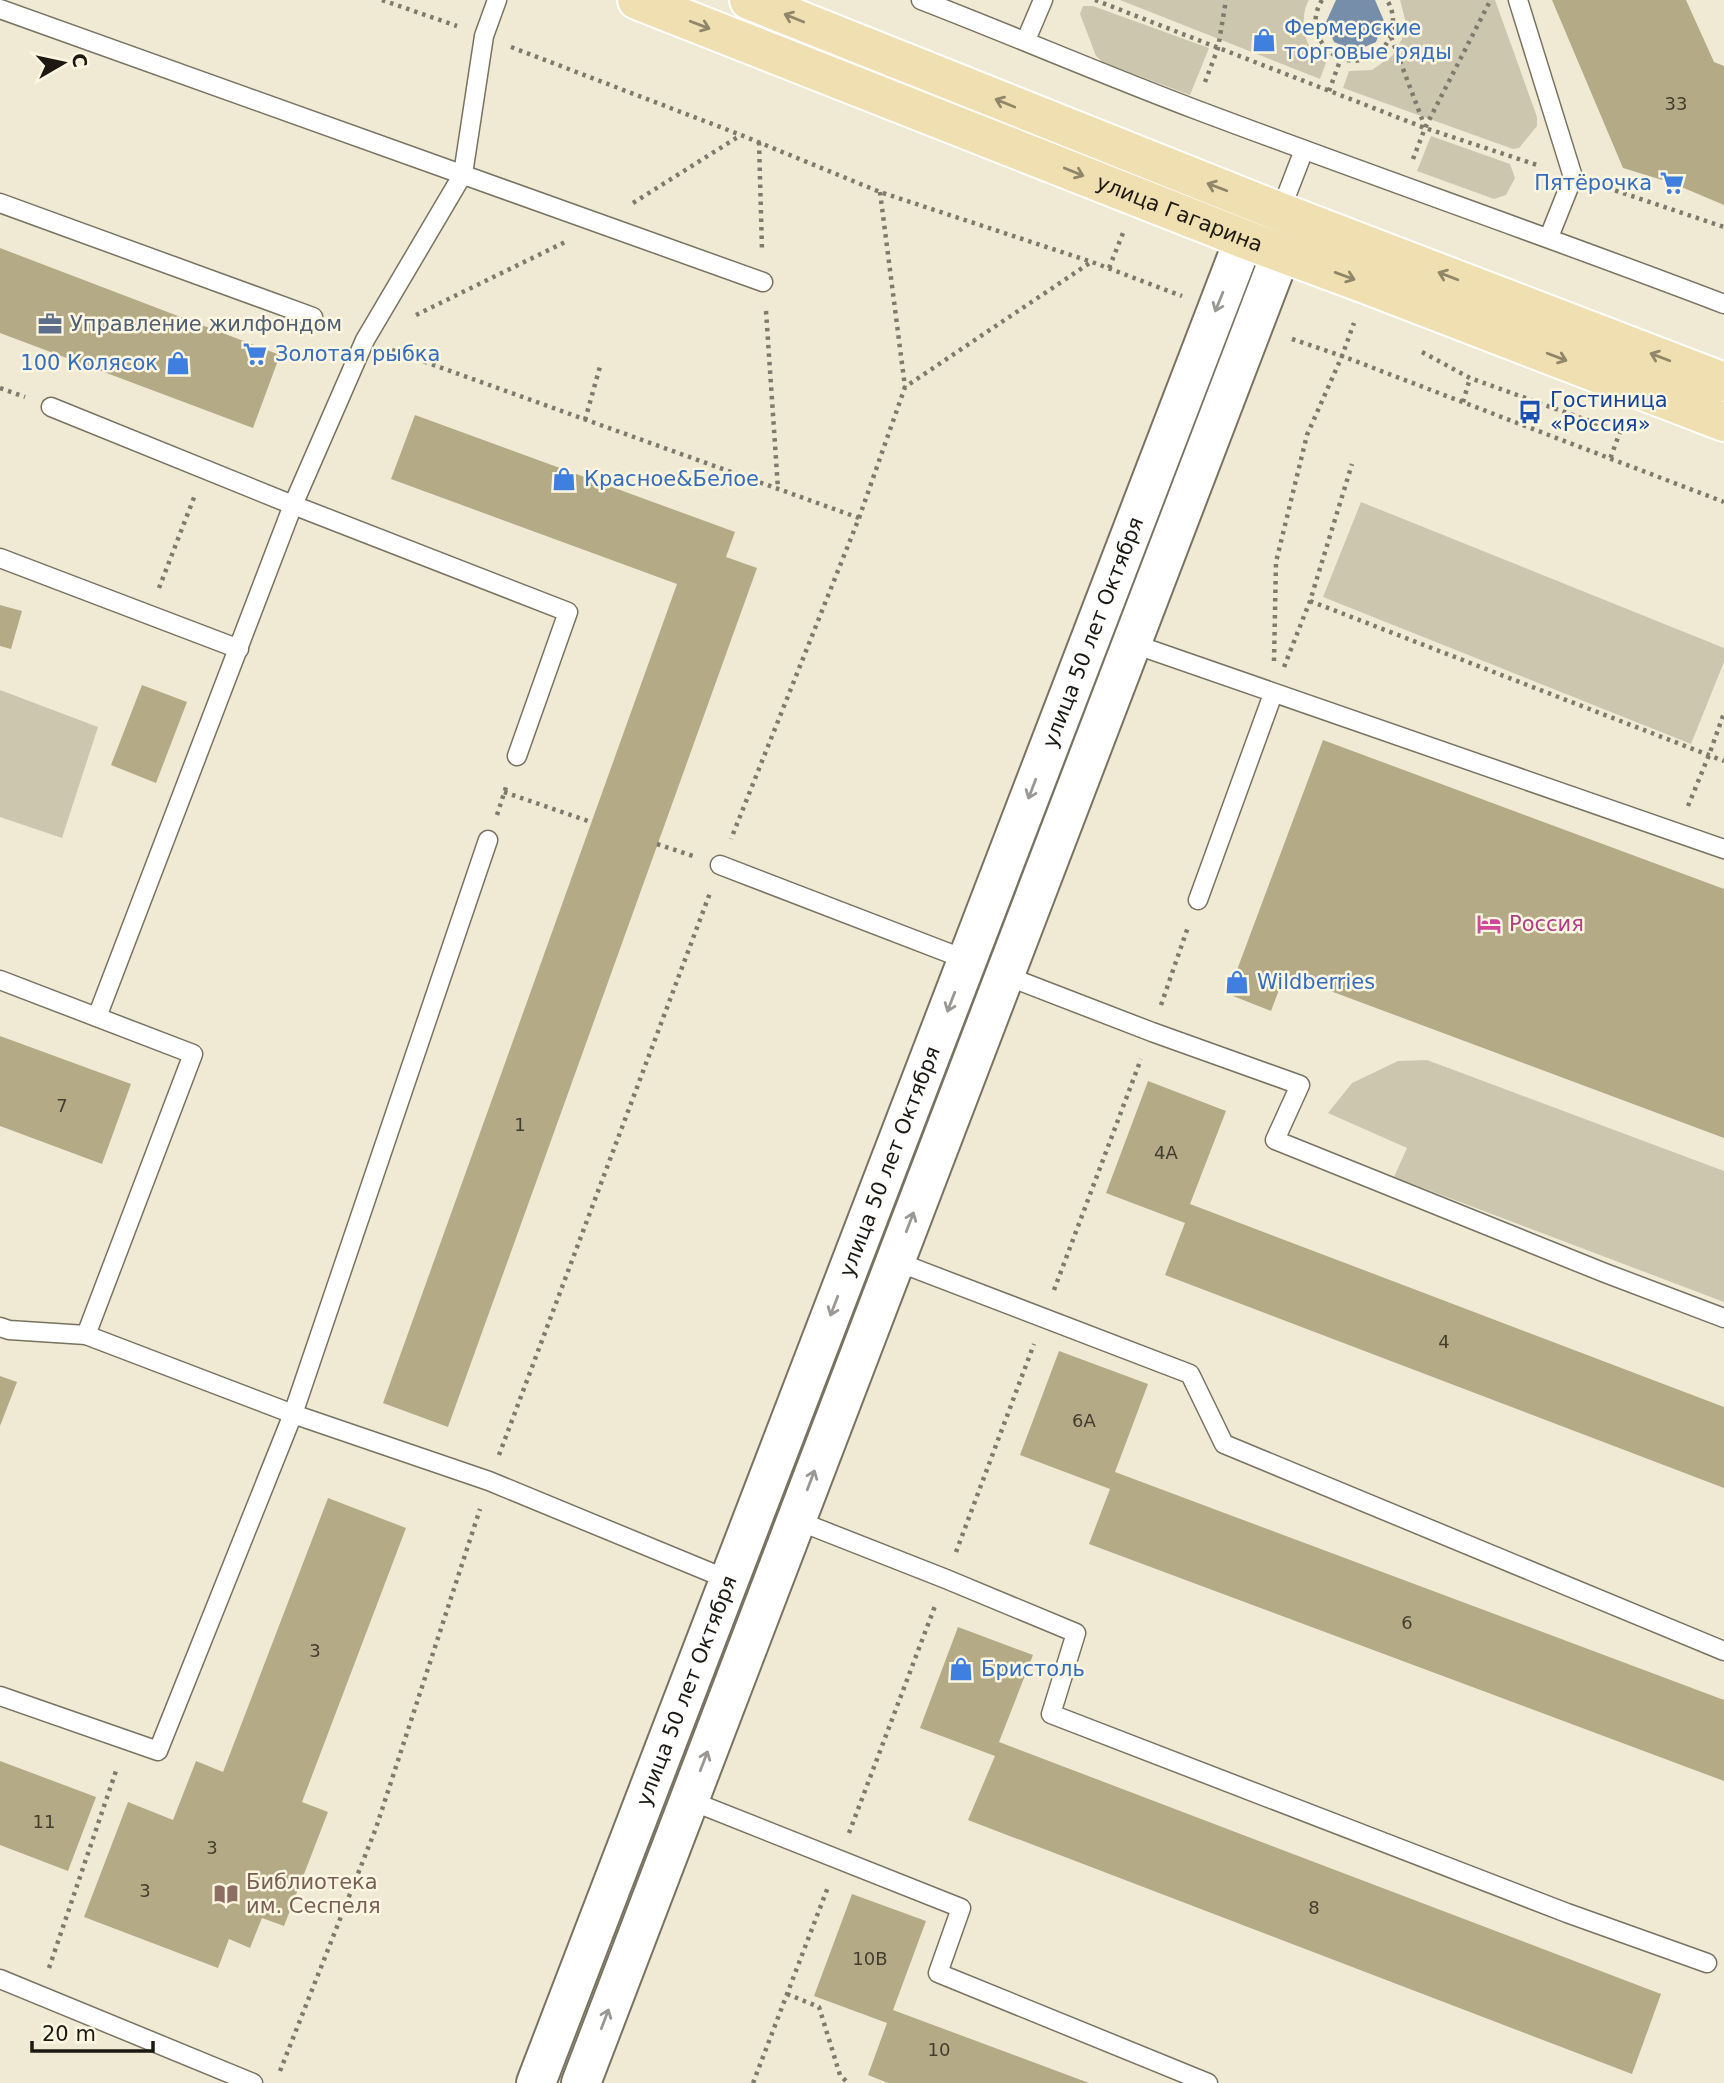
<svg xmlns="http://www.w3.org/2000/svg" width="1724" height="2083" viewBox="0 0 1724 2083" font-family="'DejaVu Sans',sans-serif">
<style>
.green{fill:#cdc6af}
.water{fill:#778eab}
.building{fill:#b5aa86}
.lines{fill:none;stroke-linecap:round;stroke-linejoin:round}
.service-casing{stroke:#787360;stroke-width:21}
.tertiary-casing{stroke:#787360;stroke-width:42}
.primary-casing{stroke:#fff;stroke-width:42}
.path{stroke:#7e7a6c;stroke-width:4.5;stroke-dasharray:3.5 5;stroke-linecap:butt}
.service{stroke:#fff;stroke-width:18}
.tertiary{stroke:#fff;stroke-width:38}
.primary{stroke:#efdfb1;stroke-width:38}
.oneway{stroke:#908669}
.oneway2{stroke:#999894}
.labels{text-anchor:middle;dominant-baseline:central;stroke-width:5;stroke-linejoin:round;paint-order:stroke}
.number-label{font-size:18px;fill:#423d2f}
.shop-label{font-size:21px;fill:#366cbe;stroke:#fdf7e2;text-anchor:start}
.street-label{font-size:21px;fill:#1c1912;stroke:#fdf7e2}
.service-label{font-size:21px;fill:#4e5e75;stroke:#fdf7e2;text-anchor:start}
.transit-label{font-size:21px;fill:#164399;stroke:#fdf7e2;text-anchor:start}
.hotel-label{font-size:21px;fill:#b23c85;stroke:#fdf7e2;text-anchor:start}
.education-label{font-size:21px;fill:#785e54;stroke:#fdf7e2;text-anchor:start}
</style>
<rect width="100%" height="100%" fill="#f0ead5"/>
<g class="green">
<path d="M1120 0H1309C1301 13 1302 39 1313 51 1316 56 1322 59 1326 63L1320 79Z"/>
<polygon points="1400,0 1495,0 1537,117 1537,126 1519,148 1513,149 1343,88 1349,71 1372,70 1392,56 1402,39 1405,19"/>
<polygon points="1083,6 1093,6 1209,48 1190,95 1104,63 1096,56 1080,14"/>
<polygon points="1431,136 1510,164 1515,178 1506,195 1494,199 1417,171"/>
<polygon points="1361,502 1724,648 1724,662 1691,744 1323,597"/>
<polygon points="0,690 98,727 62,838 0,817"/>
<polygon points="1427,1060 1724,1171 1724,1302 1394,1177 1407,1148 1328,1113 1352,1083 1398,1061"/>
</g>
<polygon class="water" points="1336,0 1375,0 1384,21 1376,42 1355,51 1334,42 1326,22"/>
<g class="building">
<polygon points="1552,0 1686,0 1714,62 1724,66 1724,205 1672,183 1623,168"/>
<polygon points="0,248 280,355 253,428 0,333"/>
<polygon points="415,415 735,532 726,557 757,568 448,1427 383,1403 677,584 391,479"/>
<polygon points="0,605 22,611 11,649 0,646"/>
<polygon points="142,685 187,702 156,783 111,765"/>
<polygon points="1323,740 1724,889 1724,1138 1285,974 1271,1011 1228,994"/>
<polygon points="0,1036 131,1084 102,1164 0,1126"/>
<polygon points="1148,1081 1226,1111 1190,1204 1724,1407 1724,1488 1165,1275 1185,1223 1106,1193"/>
<polygon points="1059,1351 1148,1384 1115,1472 1724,1700 1724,1781 1089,1544 1110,1489 1020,1455"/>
<polygon points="0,1376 17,1382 0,1426"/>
<polygon points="328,1498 406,1528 302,1802 328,1812 284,1926 262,1918 250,1948 229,1939 218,1968 84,1917 128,1802 173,1820 196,1761 223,1772"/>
<polygon points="958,1627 1033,1655 999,1742 1661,1994 1632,2074 968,1820 995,1756 920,1728"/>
<polygon points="0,1761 96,1797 68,1871 0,1845"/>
<polygon points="852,1894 926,1921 893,2010 1089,2083 888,2083 868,2075 887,2023 814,1996"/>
</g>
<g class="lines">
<g class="service-casing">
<g id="service">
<path d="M921 0C1014 36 1104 75 1197 110 1372 176 1549 237 1724 304"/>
<polyline points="1518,0 1573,177 1549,237"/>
<polyline points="0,9 763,282"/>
<polyline points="1026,40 1043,0"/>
<polyline points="0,203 313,317"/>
<polyline points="1280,212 1304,150"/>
<polyline points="51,407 293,505 568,612 517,756"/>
<polyline points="0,558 239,649"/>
<polyline points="1131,643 1724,849"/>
<polyline points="720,865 967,960"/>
<polyline points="1198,900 1273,694"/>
<polyline points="1004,975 1152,1032 1300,1085 1275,1140 1605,1273 1724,1318"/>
<polyline points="0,980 193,1054 86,1335"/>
<polyline points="97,1017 293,505 365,340 463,174 484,36 497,0"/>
<polyline points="895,1261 1190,1374 1224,1444 1724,1651"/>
<polyline points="0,1327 9,1330 86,1335 293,1414 489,1481 729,1580"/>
<polyline points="796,1520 946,1579 1076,1633 1051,1714 1567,1913 1707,1963"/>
<polyline points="0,1696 158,1751 293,1414 488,840"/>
<polyline points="689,1800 961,1908 938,1973 1208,2083"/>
<polyline points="0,1979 253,2083"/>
</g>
</g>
<g class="tertiary-casing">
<g id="tertiary">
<path id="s1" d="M536 2083 1244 239"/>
<polyline points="581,2083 1281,253"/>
</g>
</g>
<g class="primary-casing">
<g id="primary">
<path id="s2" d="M637 0 1244 239 1368 285 1724 422"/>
<polyline points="749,0 1280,212 1724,382"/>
</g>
</g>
<g class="path">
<polyline points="382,0 457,26"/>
<polyline points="1095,0 1425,128 1537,165"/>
<path d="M1322 0C1299 37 1342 78 1377 53 1385 47 1390 40 1392 31 1394 19 1393 10 1387 0"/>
<polyline points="1391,37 1425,127"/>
<polyline points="511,47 741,135 880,192 1092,262 1182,296"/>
<polyline points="1205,82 1218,48 1226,0"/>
<polyline points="1329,91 1341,58"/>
<polyline points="759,142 762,250"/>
<polyline points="1413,159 1425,128 1489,3"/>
<polyline points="1599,185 1724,227"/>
<polyline points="880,192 905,387"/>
<polyline points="633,203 741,135"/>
<polyline points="1109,268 1123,233"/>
<polyline points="766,311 778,489"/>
<polyline points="416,315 565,242"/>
<polyline points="1292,339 1342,356 1724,502"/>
<polyline points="392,350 859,518 731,839"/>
<polyline points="1422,352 1470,378 1620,432 1610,459"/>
<polyline points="0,388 25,397"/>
<polyline points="1463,402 1470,378"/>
<polyline points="585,420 601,363"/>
<polyline points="859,518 905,387 1091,262"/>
<polyline points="159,588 195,495"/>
<polyline points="1310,601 1724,761"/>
<polyline points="1274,661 1276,562 1307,435 1342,356 1354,323"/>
<polyline points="1284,667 1310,601 1352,464"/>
<polyline points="504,792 591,822"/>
<polyline points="1688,806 1709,755 1724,713"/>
<polyline points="497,815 507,784"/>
<polyline points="657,844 693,856"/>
<polyline points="1161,1005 1188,927"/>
<polyline points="1054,1290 1141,1059"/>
<polyline points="499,1455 710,893"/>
<polyline points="956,1552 1034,1344"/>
<polyline points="849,1833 935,1606"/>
<polyline points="49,1968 117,1768"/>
<polyline points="787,1994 819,2007 840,2075 848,2083"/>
<polyline points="280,2071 376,1828 480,1509"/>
<polyline points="753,2083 828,1887"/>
</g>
<use href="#service" class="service"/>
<use href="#tertiary" class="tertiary"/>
<use href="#primary" class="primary"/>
</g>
<defs><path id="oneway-shaft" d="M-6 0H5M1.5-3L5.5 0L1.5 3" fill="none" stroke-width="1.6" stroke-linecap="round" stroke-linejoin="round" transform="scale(1.75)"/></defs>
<g class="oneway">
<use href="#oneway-shaft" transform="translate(794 18) rotate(-158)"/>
<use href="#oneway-shaft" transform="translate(700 25) rotate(21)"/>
<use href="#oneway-shaft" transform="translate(1005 103) rotate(-158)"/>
<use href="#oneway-shaft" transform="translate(1074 172) rotate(22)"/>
<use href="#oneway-shaft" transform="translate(1217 187) rotate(-159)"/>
<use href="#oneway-shaft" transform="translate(1345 276) rotate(20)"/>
<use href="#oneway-shaft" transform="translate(1448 276) rotate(-159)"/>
<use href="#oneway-shaft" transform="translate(1557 357) rotate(21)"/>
<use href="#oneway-shaft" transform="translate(1660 357) rotate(-159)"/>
</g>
<g class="oneway2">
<use href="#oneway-shaft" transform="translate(1219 302) rotate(112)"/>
<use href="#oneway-shaft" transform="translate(1032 789) rotate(111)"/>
<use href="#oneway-shaft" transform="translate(951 1002) rotate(111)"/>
<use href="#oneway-shaft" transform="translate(910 1222) rotate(-69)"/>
<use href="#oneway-shaft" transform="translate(834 1306) rotate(111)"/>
<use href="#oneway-shaft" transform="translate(811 1480) rotate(-69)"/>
<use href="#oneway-shaft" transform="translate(704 1761) rotate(-69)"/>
<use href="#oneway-shaft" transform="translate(605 2019) rotate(-69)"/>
</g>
<defs>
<g id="shop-bare" transform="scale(1.89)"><path d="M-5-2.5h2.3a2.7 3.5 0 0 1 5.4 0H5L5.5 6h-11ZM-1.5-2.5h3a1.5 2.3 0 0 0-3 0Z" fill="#3f7fe0" stroke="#fdf7e2" stroke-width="2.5" paint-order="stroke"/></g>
<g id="supermarket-bare" transform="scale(1.89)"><path d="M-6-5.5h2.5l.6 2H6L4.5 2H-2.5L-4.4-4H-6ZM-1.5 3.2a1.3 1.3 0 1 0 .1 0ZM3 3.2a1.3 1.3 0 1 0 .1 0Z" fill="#3f7fe0" stroke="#fdf7e2" stroke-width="2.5" paint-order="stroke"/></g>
<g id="office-bare" transform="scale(1.89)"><path d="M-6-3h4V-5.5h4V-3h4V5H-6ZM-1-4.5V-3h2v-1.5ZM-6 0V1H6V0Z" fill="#5c6f8a" stroke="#fdf7e2" stroke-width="2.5" paint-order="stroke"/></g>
<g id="bus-bare" transform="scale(1.89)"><path d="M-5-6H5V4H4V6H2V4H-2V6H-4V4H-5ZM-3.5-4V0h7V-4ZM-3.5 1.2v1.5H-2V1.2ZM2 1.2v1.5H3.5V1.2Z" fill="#1a4fb4" stroke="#fdf7e2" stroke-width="2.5" paint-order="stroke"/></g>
<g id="hotel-bare" transform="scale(1.89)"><path d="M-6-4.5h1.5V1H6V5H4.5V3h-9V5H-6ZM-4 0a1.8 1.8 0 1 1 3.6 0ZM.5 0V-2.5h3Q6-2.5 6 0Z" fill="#d1479c" stroke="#fdf7e2" stroke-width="2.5" paint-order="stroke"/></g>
<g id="library-bare" transform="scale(1.89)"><path d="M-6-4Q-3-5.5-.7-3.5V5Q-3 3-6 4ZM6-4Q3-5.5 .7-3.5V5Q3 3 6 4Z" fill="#8d6e63" stroke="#fdf7e2" stroke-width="2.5" paint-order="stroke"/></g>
</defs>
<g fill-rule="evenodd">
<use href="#shop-bare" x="1264" y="40"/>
<use href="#supermarket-bare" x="1672" y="183"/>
<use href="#office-bare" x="50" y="324"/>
<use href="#supermarket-bare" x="255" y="354"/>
<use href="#shop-bare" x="178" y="363"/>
<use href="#bus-bare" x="1530" y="412"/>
<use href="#shop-bare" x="564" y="479"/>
<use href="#hotel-bare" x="1489" y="924"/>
<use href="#shop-bare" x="1237" y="982"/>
<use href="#shop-bare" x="961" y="1669"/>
<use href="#library-bare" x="226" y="1894"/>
</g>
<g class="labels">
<g class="number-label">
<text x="1676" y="103">33</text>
<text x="62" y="1105">7</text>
<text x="520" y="1124">1</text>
<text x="1166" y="1152">4А</text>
<text x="1444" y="1341">4</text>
<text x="1084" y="1420">6А</text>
<text x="1407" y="1622">6</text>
<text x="315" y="1650">3</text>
<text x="44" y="1821">11</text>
<text x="212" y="1847">3</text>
<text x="145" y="1890">3</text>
<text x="1314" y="1907">8</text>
<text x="870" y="1958">10В</text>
<text x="939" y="2049">10</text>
</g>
<g class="shop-label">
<text x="1284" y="28">Фермерские<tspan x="1284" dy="24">торговые ряды</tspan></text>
<text x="1652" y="183" text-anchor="end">Пятёрочка</text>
<text x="275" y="354">Золотая рыбка</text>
<text x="158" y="363" text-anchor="end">100 Колясок</text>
<text x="584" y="479">Красное&amp;Белое</text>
<text x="1257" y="982">Wildberries</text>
<text x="981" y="1669">Бристоль</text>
</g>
<g class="street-label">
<text stroke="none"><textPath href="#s2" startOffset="583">улица Гагарина</textPath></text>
<text stroke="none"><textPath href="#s1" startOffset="1554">улица 50 лет Октября</textPath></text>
<text stroke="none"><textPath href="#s1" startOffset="987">улица 50 лет Октября</textPath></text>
<text stroke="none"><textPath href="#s1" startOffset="420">улица 50 лет Октября</textPath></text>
</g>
<g class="service-label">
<text x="70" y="324">Управление жилфондом</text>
</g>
<g class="transit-label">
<text x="1550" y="400">Гостиница<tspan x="1550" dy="24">«Россия»</tspan></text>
</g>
<g class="hotel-label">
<text x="1509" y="924">Россия</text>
</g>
<g class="education-label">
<text x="246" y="1882">Библиотека<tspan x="246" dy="24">им. Сеспеля</tspan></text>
</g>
</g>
<g transform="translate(63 63) rotate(81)" stroke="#fdf7e2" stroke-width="5" paint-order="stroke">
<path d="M0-5L12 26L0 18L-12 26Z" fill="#1c1912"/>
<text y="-10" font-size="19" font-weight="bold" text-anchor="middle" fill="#1c1912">С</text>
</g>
<path d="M32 2041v10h121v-10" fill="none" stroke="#1c1912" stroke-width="3.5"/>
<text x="42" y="2041" font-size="21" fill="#1c1912" stroke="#fdf7e2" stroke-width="5" paint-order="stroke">20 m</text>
</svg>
